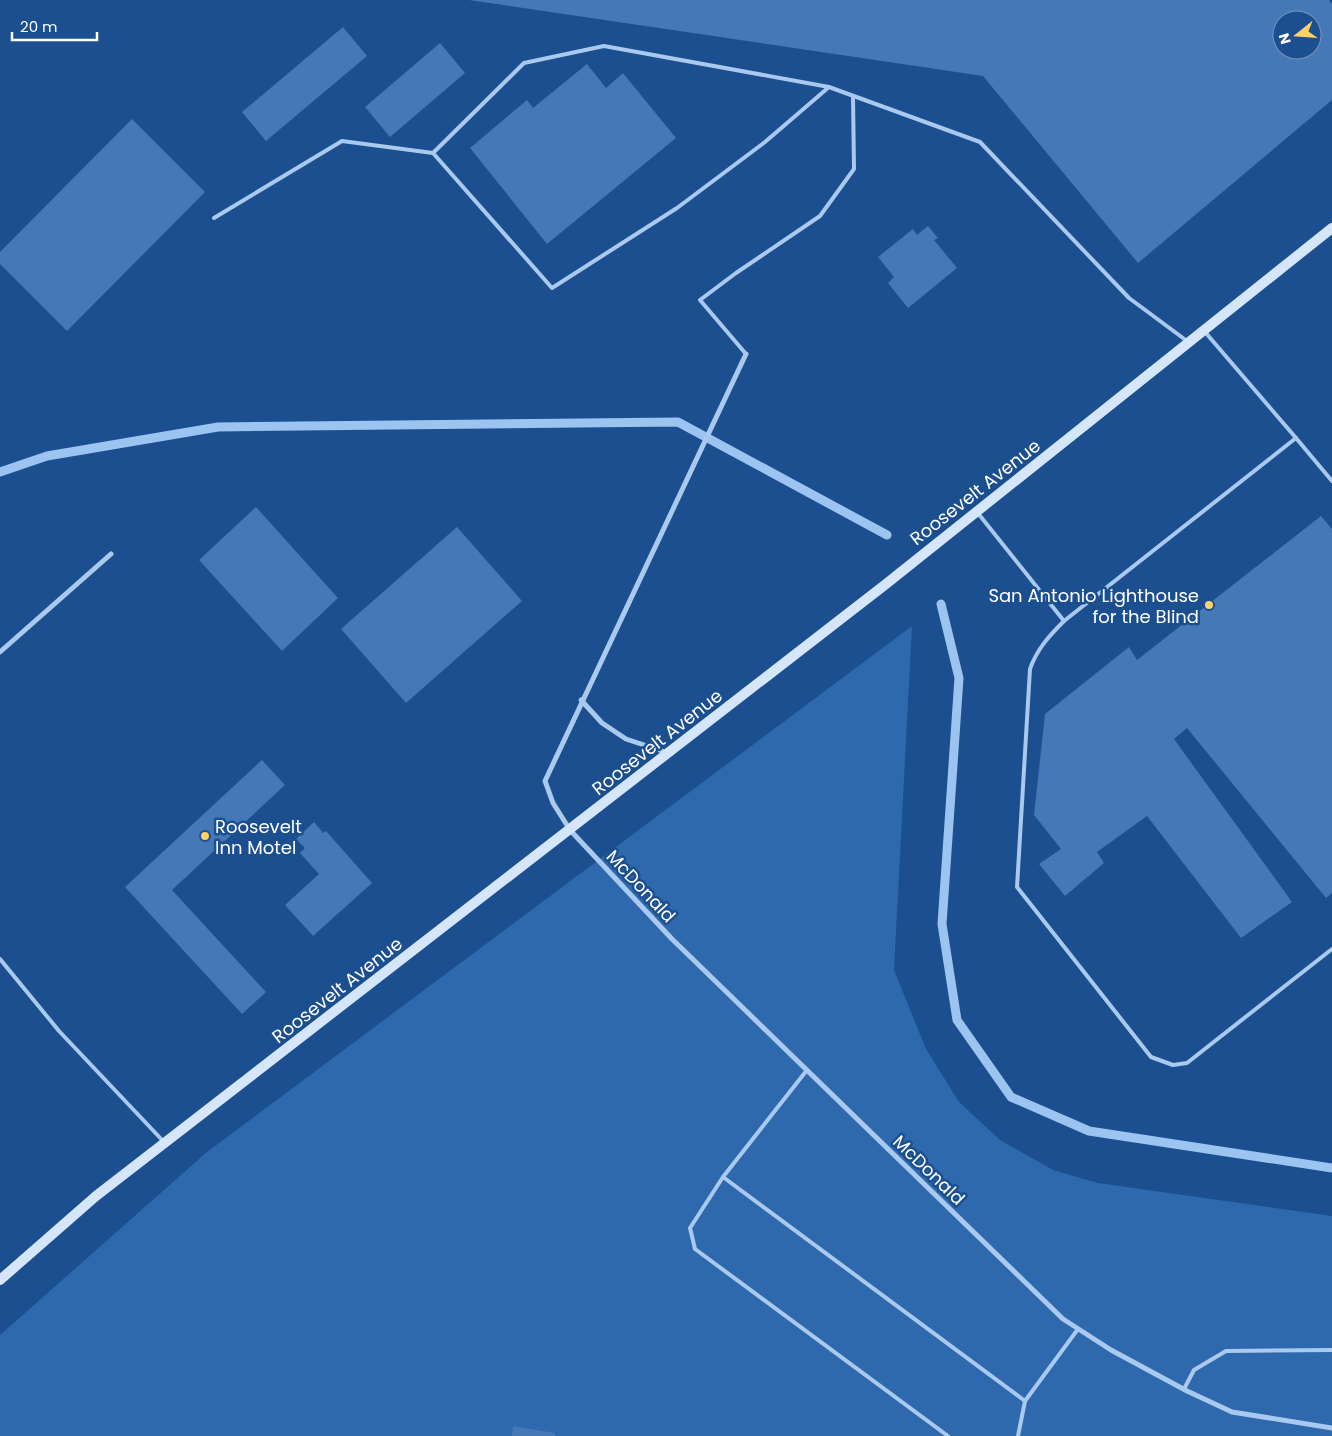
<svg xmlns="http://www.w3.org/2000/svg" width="1332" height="1436" viewBox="0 0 1332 1436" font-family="Poppins,sans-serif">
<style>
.green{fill:#2e69ad}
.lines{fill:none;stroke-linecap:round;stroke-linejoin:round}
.stream{stroke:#9cc4f0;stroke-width:9}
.building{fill:#4478b7;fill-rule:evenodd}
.service{stroke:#a9c9ee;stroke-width:4}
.minor{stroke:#a9c9ee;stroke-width:5}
.secondary{stroke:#d6e6fa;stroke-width:10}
.poi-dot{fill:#ffd166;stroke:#1b4f8f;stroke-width:2}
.labels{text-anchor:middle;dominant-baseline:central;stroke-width:5;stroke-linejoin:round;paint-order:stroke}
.street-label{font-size:18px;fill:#fff;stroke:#1b4f8f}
.poi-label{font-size:18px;fill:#fff;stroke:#1b4f8f;text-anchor:end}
</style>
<rect width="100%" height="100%" fill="#1b4f8f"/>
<polygon class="green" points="912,626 894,970 926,1049 959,1102 1000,1140 1053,1170 1098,1183 1332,1216 1332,1436 0,1436 0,1335 207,1152"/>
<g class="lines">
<g class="stream">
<polyline points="0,472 47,456 218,427 678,422 887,535"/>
<polyline points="941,604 959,678 942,924 957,1020 1011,1097 1089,1131 1332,1168"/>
</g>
</g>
<g class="building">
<path d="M469 0H1329L1332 4V100L1138 263 983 76ZM1282 20H1312V50H1282Z"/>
<polygon points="343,27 367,56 266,141 242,112"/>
<polygon points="440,43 465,73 390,137 365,107"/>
<polygon points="587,64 606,88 623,73 676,138 547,244 470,148 527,100 533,108"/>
<polygon points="132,119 205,192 67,331 0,264 0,252"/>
<polygon points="928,226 938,238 934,240 957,268 908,308 888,283 894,277 878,257 913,229 917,235"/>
<polygon points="256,507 338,598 282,651 199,560"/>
<polygon points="1321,516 1332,529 1332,893 1326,898 1187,728 1174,739 1292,902 1241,938 1147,816 1097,852 1104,863 1065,896 1039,864 1061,849 1034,815 1045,714 1129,647 1137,660"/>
<polygon points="457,527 522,601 406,703 341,629"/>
<polygon points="262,760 285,785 172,890 266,992 242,1014 125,887"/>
<polygon points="314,822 323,833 326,831 372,883 313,936 285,905 319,874 300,853 305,848 296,839"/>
<polygon points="513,1426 555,1433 555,1436 512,1436"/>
</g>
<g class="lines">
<g class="service">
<polyline points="829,87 765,142 677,208 552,288 433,153 524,63 604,46 829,87 980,142 1129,298 1187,341"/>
<polyline points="214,218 342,141 433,153"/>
<polyline points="746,354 700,300 736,273 820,216 854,169 853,96"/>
<polyline points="1296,438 1332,481"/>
<polyline points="977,512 1064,621 1296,438 1205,332"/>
<path d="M1064 621C1049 636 1037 649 1030 669L1017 887 1151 1057 1173 1065 1187 1063 1332 949"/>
<polyline points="0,959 59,1031 164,1142"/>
<polyline points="807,1070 723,1177 690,1228 695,1249 948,1436"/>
<polyline points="723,1177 1025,1401"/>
<polyline points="1184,1389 1194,1370 1226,1351 1332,1350"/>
<polyline points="1018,1436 1025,1401 1078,1329"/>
</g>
<g class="minor">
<polyline points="746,354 545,781 553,803 570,830 672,939 1063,1319 1111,1350 1187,1391 1232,1412 1332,1428"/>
<polyline points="0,652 111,554"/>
<polyline points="581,700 602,723 626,739 668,753"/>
</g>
<polyline class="secondary" points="0,1280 96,1196 886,584 1332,228"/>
</g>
<g class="poi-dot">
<circle cx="1209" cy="605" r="5"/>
<circle cx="205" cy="836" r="5"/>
</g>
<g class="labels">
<g class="street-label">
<text transform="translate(975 492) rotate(-38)">Roosevelt Avenue</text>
<text transform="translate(657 742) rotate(-38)">Roosevelt Avenue</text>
<text transform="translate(641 886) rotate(47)">McDonald</text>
<text transform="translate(337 990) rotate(-38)">Roosevelt Avenue</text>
<text transform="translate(929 1170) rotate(44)">McDonald</text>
</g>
<g class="poi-label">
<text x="1199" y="595">San Antonio Lighthouse<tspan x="1199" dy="21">for the Blind</tspan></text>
<text x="215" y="826" text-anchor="start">Roosevelt<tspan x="215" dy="21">Inn Motel</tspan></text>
</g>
</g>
<g transform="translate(1297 35) rotate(253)"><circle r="24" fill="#1b4f8f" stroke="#7695bc"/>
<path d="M0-4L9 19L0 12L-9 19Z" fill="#ffd166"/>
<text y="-8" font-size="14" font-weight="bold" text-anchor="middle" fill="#ffffff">N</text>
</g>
<path d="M12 32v8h85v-8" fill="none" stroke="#ffffff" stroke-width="2.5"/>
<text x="20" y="32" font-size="15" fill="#ffffff" stroke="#1b4f8f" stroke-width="4" paint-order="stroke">20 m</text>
</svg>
